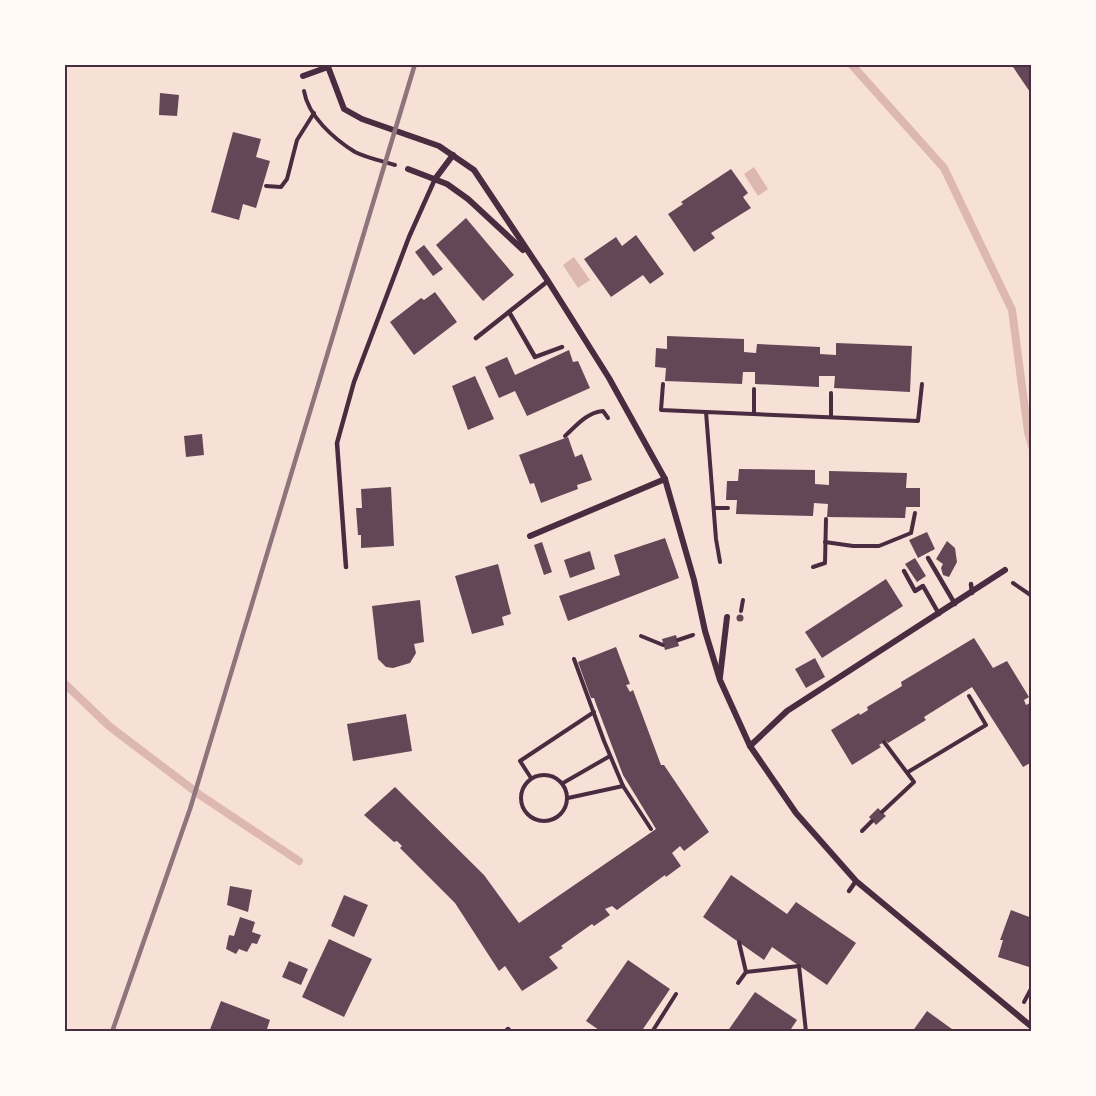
<svg xmlns="http://www.w3.org/2000/svg" width="1096" height="1096" viewBox="0 0 1096 1096" font-family="Lora,serif">
<style>
.water{fill:#dcb8b0}
.lines{fill:none;stroke-linecap:round;stroke-linejoin:round}
.stream{stroke:#dcb8b0;stroke-width:8}
.building{fill:#644757}
.path{stroke:#4a2c40;stroke-width:4}
.service{stroke:#4a2c40;stroke-width:4.5}
.minor{stroke:#4a2c40;stroke-width:6}
.rail{stroke:#8f747c;stroke-width:4.5}
.neatline{fill:none;stroke:#4a2c40;stroke-width:2}
</style>
<rect width="100%" height="100%" fill="#f7e1d7"/>
<g class="water">
<polygon points="754,167 768,189 758,196 744,174"/>
<polygon points="574,257 590,280 578,288 563,265"/>
</g>
<g class="lines">
<g class="stream">
<polyline points="851,64 944,168 1012,310 1028,432 1032,446"/>
<polyline points="64,683 109,726 200,795 299,861"/>
</g>
</g>
<g class="building">
<polygon points="1011,64 1032,64 1032,95"/>
<polygon points="160,93 179,95 177,116 159,115"/>
<polygon points="233,132 261,139 256,157 270,161 256,208 243,204 239,220 211,212"/>
<polygon points="731,169 748,193 743,197 751,208 711,233 715,238 694,252 668,214 683,204 681,202"/>
<polygon points="466,218 514,275 483,301 436,245"/>
<polygon points="636,235 664,274 650,284 643,275 611,297 584,259 616,237 622,246"/>
<polygon points="424,245 443,269 433,276 415,252"/>
<polygon points="435,292 457,322 414,355 390,322 421,298 424,300"/>
<polygon points="667,336 744,339 744,352 756,353 757,344 820,347 820,354 836,355 836,343 912,346 910,392 834,388 835,376 819,376 819,387 755,384 755,372 743,372 742,384 665,381 666,368 655,367 656,348 667,349"/>
<polygon points="569,350 573,362 578,361 590,388 527,416 515,391 499,398 485,367 507,357 515,375"/>
<polygon points="475,376 494,419 468,430 452,386"/>
<polygon points="202,434 204,455 186,457 184,436"/>
<polygon points="568,437 575,457 582,454 592,480 577,485 578,489 541,503 534,483 530,484 519,455"/>
<polygon points="739,469 815,470 815,484 829,485 829,471 907,473 906,488 920,488 920,507 906,507 905,518 827,517 828,504 814,503 813,516 736,514 737,500 726,500 727,481 738,481"/>
<polygon points="391,487 394,546 361,548 361,535 358,535 356,508 362,508 361,489"/>
<polygon points="927,532 935,549 918,558 909,540"/>
<polygon points="665,538 679,578 568,621 559,596 620,575 614,555"/>
<polygon points="947,541 955,548 957,562 949,577 943,575 941,568 943,564 936,559"/>
<polygon points="542,542 552,572 544,575 534,545"/>
<polygon points="590,551 595,569 570,578 564,560"/>
<polygon points="915,558 926,576 917,582 905,564"/>
<polygon points="498,564 511,614 502,617 504,625 472,634 455,576"/>
<polygon points="886,579 903,606 822,658 805,632"/>
<polygon points="420,600 424,642 414,644 416,653 410,663 393,668 386,667 378,659 372,606"/>
<circle cx="740" cy="618" r="3.5"/>
<polygon points="676,635 679,646 665,650 662,639"/>
<polygon points="974,638 993,668 1007,661 1029,697 1024,700 1026,705 1032,702 1032,762 1023,767 972,687 924,717 926,720 888,743 886,741 879,745 881,747 852,765 831,730 859,713 860,715 868,710 867,707 902,686 901,682"/>
<polygon points="616,647 630,684 626,685 630,692 633,690 661,765 664,765 709,832 684,851 680,846 672,853 681,866 666,877 665,875 617,910 612,906 605,909 610,915 594,926 592,924 561,946 563,948 549,957 558,968 522,991 505,966 499,971 455,903 400,848 402,846 397,841 394,842 364,815 395,787 484,875 519,923 656,829 623,775 596,704 594,698 591,698 578,662"/>
<polygon points="815,658 825,677 806,688 795,669"/>
<polygon points="406,714 412,751 353,761 347,724"/>
<polygon points="878,808 886,816 876,825 869,817"/>
<polygon points="731,875 787,914 796,902 856,943 827,985 772,947 764,960 703,917"/>
<polygon points="230,886 252,890 248,912 227,905"/>
<polygon points="344,895 368,905 354,937 331,926"/>
<polygon points="1011,910 1032,918 1032,968 998,957 1003,940 1000,940"/>
<polygon points="240,917 255,922 252,932 261,935 257,944 252,943 247,952 239,949 236,954 226,949 229,935 234,936"/>
<polygon points="329,939 372,959 344,1017 302,997"/>
<polygon points="628,960 670,989 641,1032 597,1032 599,1030 586,1021"/>
<polygon points="289,961 308,969 301,985 282,977"/>
<polygon points="755,992 797,1020 789,1032 727,1032"/>
<polygon points="221,1001 270,1020 266,1032 209,1032"/>
<polygon points="927,1011 956,1032 912,1032"/>
</g>
<g class="lines">
<g class="path">
<path d="M304 91C308 116 334 139 355 152 367 158 382 161 395 165"/>
<polyline points="266,186 281,187 287,179 297,140 314,113"/>
<polyline points="663,384 661,410 706,412"/>
<polyline points="754,414 754,389"/>
<polyline points="831,417 831,393"/>
<path d="M565 436C577 425 586 413 603 411L608 418"/>
<polyline points="714,508 728,508"/>
<polyline points="825,542 853,546 879,546 911,533 915,513"/>
<polyline points="720,562 716,539 706,412 918,421 922,384"/>
<polyline points="813,567 825,563 826,519"/>
<polyline points="1013,583 1032,596"/>
<polyline points="741,611 743,600"/>
<polyline points="641,636 663,645"/>
<polyline points="678,640 693,635"/>
<polyline points="574,659 604,741 623,786 651,829"/>
<polyline points="908,772 986,725 969,696"/>
<circle cx="544" cy="798" r="23"/>
<polyline points="531,778 520,761 594,712"/>
<polyline points="563,783 610,756"/>
<polyline points="568,798 623,786"/>
<polyline points="882,812 914,782 884,742"/>
<polyline points="862,831 872,821"/>
<polyline points="739,942 746,972"/>
<polyline points="738,983 746,972 799,966 806,1032"/>
<polyline points="1024,1002 1032,987"/>
<polyline points="652,1032 676,994"/>
</g>
<g class="service">
<polyline points="509,312 535,357 562,347"/>
<polyline points="476,338 548,281"/>
<polyline points="928,558 955,604"/>
<polyline points="346,567 337,443 354,382 409,237 435,179"/>
<polyline points="904,571 915,591 923,586 939,614"/>
<polyline points="971,584 972,593"/>
<polyline points="849,891 856,881"/>
</g>
<g class="minor">
<polyline points="327,64 344,109 362,119 439,146 474,170 548,281 609,378 665,479 694,580 705,631 720,680 750,746 796,813 856,881 1032,1027"/>
<polyline points="303,76 328,67"/>
<polyline points="408,169 447,184 468,199 523,250"/>
<polyline points="435,179 453,155"/>
<polyline points="530,536 665,479"/>
<polyline points="720,677 727,617"/>
<polyline points="750,746 787,711 1005,570"/>
<polyline points="508,1030 509,1032"/>
</g>
<polyline class="rail" points="112,1032 190,809 415,64"/>
</g>
<rect width="1096" height="1096" fill="none" stroke="#fffaf5" stroke-width="132"/>
<rect x="66" y="66" width="964" height="964" class="neatline"/>
</svg>
